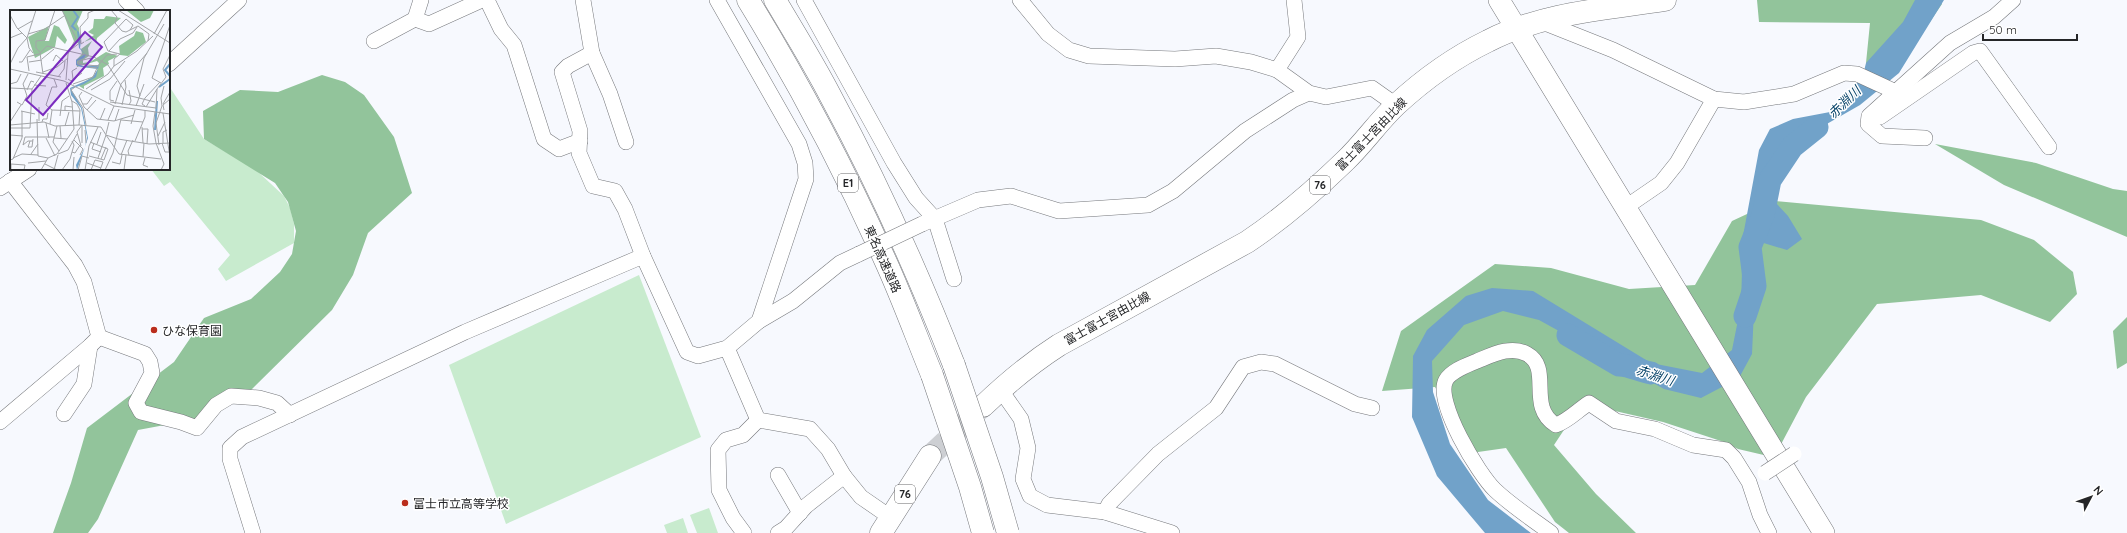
<svg xmlns="http://www.w3.org/2000/svg" width="2127" height="533" viewBox="0 0 2127 533" font-family="Quicksand,'Noto Sans JP',sans-serif">
<style>
.green{fill:#c8ebce}
.forest{fill:#92c49b}
.water{fill:#71a2c9}
.lines{fill:none;stroke-linecap:round;stroke-linejoin:round}
.river{stroke:#71a2c9;stroke-width:23}
.primary-tunnel{stroke:#cdcfd3;stroke-width:22;stroke-dasharray:22 11;stroke-linecap:butt}
.street-casing{stroke:#76787c;stroke-width:16}
.secondary-casing{stroke:#76787c;stroke-width:22}
.primary-casing{stroke:#76787c;stroke-width:23}
.highway-casing{stroke:#76787c;stroke-width:23}
.street{stroke:#fff;stroke-width:15}
.secondary{stroke:#fff;stroke-width:21}
.primary{stroke:#fff;stroke-width:22}
.highway{stroke:#fff;stroke-width:22}
.street-bridge-casing{stroke:#76787c;stroke-width:16;stroke-linecap:butt}
.highway-bridge-casing{stroke:#76787c;stroke-width:23;stroke-linecap:butt}
.street-bridge{stroke:#fff;stroke-width:15}
.highway-bridge{stroke:#fff;stroke-width:22}
.poi-dot{fill:#ba2d1c;stroke:#fff;stroke-width:1.5}
.labels{text-anchor:middle;dominant-baseline:central;stroke-width:3;stroke-linejoin:round;paint-order:stroke}
.shield{fill:#fff;stroke:#666768;stroke-width:1}
.shield-label{font-size:11px;font-weight:bold;fill:#252628}
.street-label{font-size:12px;fill:#252628;stroke:#fff}
.poi-label{font-size:12px;fill:#252628;stroke:#fff;text-anchor:start}
.water-label{font-size:13px;font-style:italic;fill:#054268;stroke:#fff}
.inset-river{fill:none;stroke:#71a2c9;stroke-width:2}
.inset-road{fill:none;stroke:#a3a5a8;stroke-width:1}
.view{fill:#7b2cbf;fill-opacity:0.15;stroke:#7b2cbf;stroke-width:2}
.inset-edge{fill:none;stroke:#252628;stroke-width:2}
</style>
<rect width="100%" height="100%" fill="#f7f9fe"/>
<g class="green">
<polygon points="169,86 204,139 256,170 284,196 290,208 294,224 294,243 226,281 218,269 230,255 170,182 164,186 151,169 169,169"/>
<polygon points="639,275 701,437 506,524 449,365"/>
<polygon points="709,508 718,533 697,533 690,515"/>
<polygon points="683,518 688,533 667,533 664,525"/>
</g>
<g class="forest">
<polygon points="1757,0 1940,0 1942,4 1893,76 1866,63 1870,23 1759,22"/>
<polygon points="322,75 345,82 364,95 394,137 412,193 368,233 353,275 332,310 251,390 236,395 197,428 181,422 138,430 98,519 88,533 53,533 71,483 87,428 174,362 204,318 251,299 280,272 292,254 296,231 288,202 275,183 204,139 203,111 240,90 278,92"/>
<polygon points="1935,144 2036,163 2113,189 2127,191 2127,237 2004,185"/>
<polygon points="1775,201 1981,220 2034,240 2073,272 2077,294 2050,322 1981,295 1877,304 1806,397 1777,452 1768,456 1738,449 1724,442 1663,422 1615,411 1587,395 1554,445 1596,494 1636,533 1569,533 1555,522 1506,448 1471,453 1435,387 1382,391 1401,331 1495,264 1551,268 1629,289 1695,285 1732,221"/>
<polygon points="2127,317 2127,363 2117,369 2113,331"/>
</g>
<polygon class="water" points="1915,0 1944,0 1899,73 1860,105 1825,125 1779,157 1763,189 1788,216 1802,239 1787,250 1757,241 1752,354 1739,378 1701,398 1664,389 1539,320 1503,311 1464,325 1432,361 1433,392 1450,444 1488,500 1531,533 1485,533 1437,476 1412,417 1413,356 1427,330 1466,296 1492,288 1533,291 1651,363 1702,373 1732,350 1741,305 1743,236 1759,150 1770,129 1793,119 1830,112 1845,98 1863,75 1866,63 1903,22"/>
<g class="lines">
<g class="river">
<polyline points="1745,316 1755,286 1750,247 1763,215 1770,180 1792,147 1817,127"/>
<path d="M1568 335 1619 365C1630 365 1639 371 1651 373"/>
</g>
<polyline class="primary-tunnel" points="930,456 983,406"/>
<g class="street-casing">
<g id="street">
<polyline points="126,0 137,11"/>
<polyline points="487,0 501,29 514,45 544,139 559,149 580,141"/>
<polyline points="583,0 592,53 610,94 626,142"/>
<polyline points="804,0 894,163 916,198 935,219 954,279"/>
<polyline points="1020,0 1048,34 1069,50 1089,56 1175,59 1216,56 1251,62 1277,70 1309,93 1326,97 1372,88 1396,105"/>
<polyline points="415,19 429,24 482,0"/>
<polyline points="1540,21 1613,50 1714,99 1744,102 1794,94 1844,73 1857,74 1896,92"/>
<polyline points="374,41 415,19 421,0"/>
<polyline points="592,53 568,66 562,72 580,131 579,153 593,186 615,191 625,209 643,256"/>
<polyline points="169,64 239,0"/>
<polyline points="1277,70 1298,37 1294,0"/>
<polyline points="1880,117 1973,53 1980,51 2049,147"/>
<polyline points="1925,138 1882,136 1868,124 1869,116 1950,43 1994,17 2013,0"/>
<polyline points="10,181 75,265 84,282 99,337 90,346 84,384 64,414"/>
<polyline points="0,188 29,169"/>
<polyline points="1626,207 1661,183 1677,163 1714,99"/>
<polyline points="922,224 978,200 1011,196 1059,211 1148,205 1173,191 1245,131 1293,100 1309,93"/>
<polyline points="759,321 793,301 840,263 859,254"/>
<polyline points="99,337 145,354 150,362 152,373 136,403 141,412 181,422 197,428 216,405 231,396 259,398 277,403 290,415"/>
<polyline points="727,348 758,420 810,429 828,449 844,476 861,497 890,517"/>
<polyline points="1000,389 1021,419 1028,448 1023,479 1030,496 1047,505 1105,512 1172,533"/>
<polyline points="0,422 90,346"/>
<polyline points="778,475 800,513"/>
<polyline points="1105,512 1109,504 1158,454 1216,408 1243,367 1261,362 1275,364 1355,404 1372,408"/>
<polyline points="253,533 230,459 230,448 242,437 465,332 643,256 687,352 698,356 727,348 759,321 806,179 805,163 799,144 717,0"/>
<polyline points="744,533 733,518 719,490 718,450 726,440 743,435 758,420"/>
<polyline points="778,533 786,528 806,506 844,476"/>
<path d="M1551 533C1532 519 1512 506 1495 490 1479 475 1434 401 1446 380 1452 370 1468 365 1477 361 1492 355 1511 345 1527 354 1553 368 1526 407 1556 425 1568 421 1578 410 1589 403L1616 421 1655 429 1693 445 1726 450 1734 458 1749 482 1760 515 1769 533"/>
</g>
</g>
<g class="secondary-casing">
<polyline id="secondary" points="1499,0 1824,533"/>
</g>
<g class="primary-casing">
<g id="primary">
<path d="M983 406C1007 383 1031 363 1059 345L1247 242C1283 218 1314 191 1345 161 1363 144 1378 122 1396 105 1423 80 1455 57 1488 41 1542 13 1606 9 1665 0"/>
<polyline points="881,533 930,456"/>
</g>
</g>
<g class="highway-casing">
<g id="highway">
<path d="M748 0C799 83 845 171 885 260 902 297 916 336 932 375"/>
<path d="M775 0C794 32 814 64 831 97 878 184 918 273 954 365"/>
</g>
</g>
<use href="#street" class="street"/>
<use href="#secondary" class="secondary"/>
<use href="#primary" class="primary"/>
<use href="#highway" class="highway"/>
<g class="street-bridge-casing">
<g id="street-bridge">
<polyline points="859,254 922,224"/>
<polyline points="1765,473 1794,454"/>
</g>
</g>
<g class="highway-bridge-casing">
<g id="highway-bridge">
<polyline points="954,365 992,477 1008,533"/>
<polyline points="932,375 970,487 983,533"/>
</g>
</g>
<use href="#street-bridge" class="street-bridge"/>
<use href="#highway-bridge" class="highway-bridge"/>
</g>
<g class="poi-dot">
<circle cx="154" cy="330" r="4"/>
<circle cx="405" cy="503" r="4"/>
</g>
<g class="labels">
<g class="shield">
<rect x="838" y="174" width="20" height="18" rx="3"/>
<rect x="1310" y="176" width="20" height="18" rx="3"/>
<rect x="895" y="485" width="20" height="18" rx="3"/>
</g>
<g class="shield-label">
<text x="848" y="183">E1</text>
<text x="1320" y="185">76</text>
<text x="905" y="494">76</text>
</g>
<g class="street-label">
<text transform="translate(1371 134) rotate(-46)">富士富士宮由比線</text>
<text transform="translate(883 259) rotate(66)">東名高速道路</text>
<text transform="translate(1107 318) rotate(-29)">富士富士宮由比線</text>
</g>
<g class="poi-label">
<text x="162" y="330">ひな保育園</text>
<text x="413" y="503">富士市立高等学校</text>
</g>
<g class="water-label">
<text transform="translate(1844 102) rotate(-44)">赤淵川</text>
<text transform="translate(1655 375) rotate(18)">赤淵川</text>
</g>
</g>
<g transform="translate(10 10)">
<rect width="160" height="160" fill="#f7f9fe"/>
<path d="M52 0H73L67 14 69 18 70 32 65 34ZM116 0H144L140 8 131 12ZM96 6 111 8 87 28 86 33 84 28 74 32 84 25 78 22 83 18 84 9H94ZM44 15 49 17 57 30 55 34 47 26 45 37 25 48 18 27 39 16 35 31H39ZM126 21 133 23 136 32 118 46 110 45 109 36 124 26ZM82 31 78 38 79 46 73 50V53L80 52 96 42 108 46 98 51 99 54 93 58 94 66 74 76V79L69 76 86 64 89 53 87 51 67 57 66 50 72 44 71 39Z" fill="#92c49b"/>
<path d="M64 18 69 22 71 31 70 38 76 45 74 48 67 51V54L73 56 89 55 86 67 74 74 61 79 72 98 78 128 67 160 66 155 75 137 77 127 71 98 61 85 60 78 82 68 88 59 71 57 66 55V50L75 44 69 38 67 21Z" fill="#71a2c9"/>
<path class="inset-river" d="M63 0 68 7 62 16 66 20M160 54 155 60 160 66M149 77 160 69M145 120 147 91"/>
<path class="inset-road" d="M52 0 66 28 58 44 56 70M101 0 107 7 105 13 112 21 116 22 128 16 139 24 138 31M108 0 160 33M0 5 7 18 17 28M8 19 22 11M18 24 35 19 54 6M144 24 157 0M0 28 12 23M74 32 71 34 70 17 78 8V3L85 0M59 41 71 32M99 41 110 29 123 23 127 17M30 42 26 38V31L35 30 45 0M23 43 19 38 17 28 26 0M30 43 33 64M81 48 69 51 68 54 88 56M32 49 44 39M43 51 46 45 53 51M9 52H12L20 40M19 52 32 50M0 54 8 38 17 28M104 56V49L110 44 98 41 94 32 116 9 123 15 120 20M87 57 97 45 107 44M0 59 54 71 104 96 160 104M19 61 17 47 29 44 37 36 84 47 98 55 117 85 145 92M26 62 51 67M33 62 47 57 58 48M48 67 54 59 55 51M58 69 61 71 72 63M63 69 62 61 67 58M151 73 142 68 160 15M0 74 7 72 11 64M63 74 83 67 87 58 78 57M24 75 36 76M65 77 61 80 73 98 76 115M0 78 22 79M76 79 98 64 104 56 127 41 143 26M17 80 21 71 24 72M81 80 100 69 115 51M72 82 69 86 74 97 87 109 104 111 124 105M130 86 127 76 134 48 154 14M62 91 67 94 70 100 69 115M104 91 100 90V81L107 71M7 92 12 95 17 86 13 74 18 64M100 92 146 98M73 94H77L82 87M105 94 111 74 137 43M153 94 160 82M112 95 116 77 115 70M119 95 121 91 119 80M126 96 134 74M135 96 132 94 135 88 150 72M152 96 151 88 154 76M136 97 147 79M146 99 147 79 156 67 153 59 160 45M42 100 70 101M77 100 86 90M154 100 153 95 160 89M11 101 25 104M55 101V96L62 97M145 102 143 116 146 133M153 103 160 147M50 106 52 91 59 86M27 109 28 146 38 148M90 110 95 98M98 110 104 96M111 110 133 112M29 111V97M105 111 109 99M0 112 11 95M32 112 33 109H37L38 103M36 113 39 128M40 114 42 100 36 95 42 77H47L44 69M121 114 125 100M0 115 34 112 45 116 69 115 91 117 96 125 108 129 139 134 160 133M47 116 43 132 49 141M50 116 51 128M55 116 59 102M132 117 133 133M0 118H20M20 118 22 79 31 66M132 119H138L137 134M75 120 76 133M96 124 99 112M0 125 13 126M96 125 109 144 151 149M148 126 155 112M36 128 45 146M44 128 57 129M64 130 73 139 70 145M20 131 18 137H22L23 129M23 131H18L13 135 15 127H44M125 131 135 107V100M72 133V116M84 133 82 139 91 142M146 133 154 154 151 160M152 133 155 142H159M153 133V122L157 120M87 134 91 122M149 135 146 113 152 96M71 136 67 122 72 115M62 142 65 143 70 135M21 144 28 134M48 144 58 140 67 124M111 145 117 130M119 145 118 141 123 130M79 146 94 150 98 139 80 132M133 147 134 133M3 148 12 144 28 145M88 148 96 125M135 148 133 155 138 157M91 149 96 137M0 150 3 149 12 128V101M102 152 110 154 112 145M18 153 36 151M77 153 91 158M35 154 47 160M1 160V154L15 155 14 160M31 160 38 148 47 144 64 119 62 92 56 73M44 160 48 145M52 160 60 149 64 135 62 131M63 160 64 147M68 160 72 146 79 148M75 160 79 136 88 117M81 160 85 150 93 152 90 160M95 160 103 143 111 109M114 160 116 145"/>
<path class="view" d="M75 22 92 37 33 105 16 90Z"/>
<rect width="160" height="160" class="inset-edge"/>
</g>
<g transform="translate(2091 497) rotate(49)" stroke="#ffffff" stroke-width="3" paint-order="stroke">
<path d="M0-3L7 15L0 10L-7 15Z" fill="#252628"/>
<text y="-6" font-size="11" font-weight="bold" text-anchor="middle" fill="#252628">N</text>
</g>
<path d="M1983 34v6h94v-6" fill="none" stroke="#252628" stroke-width="2"/>
<text x="1989" y="34" font-size="12" fill="#252628" stroke="#ffffff" stroke-width="3" paint-order="stroke">50 m</text>
</svg>
